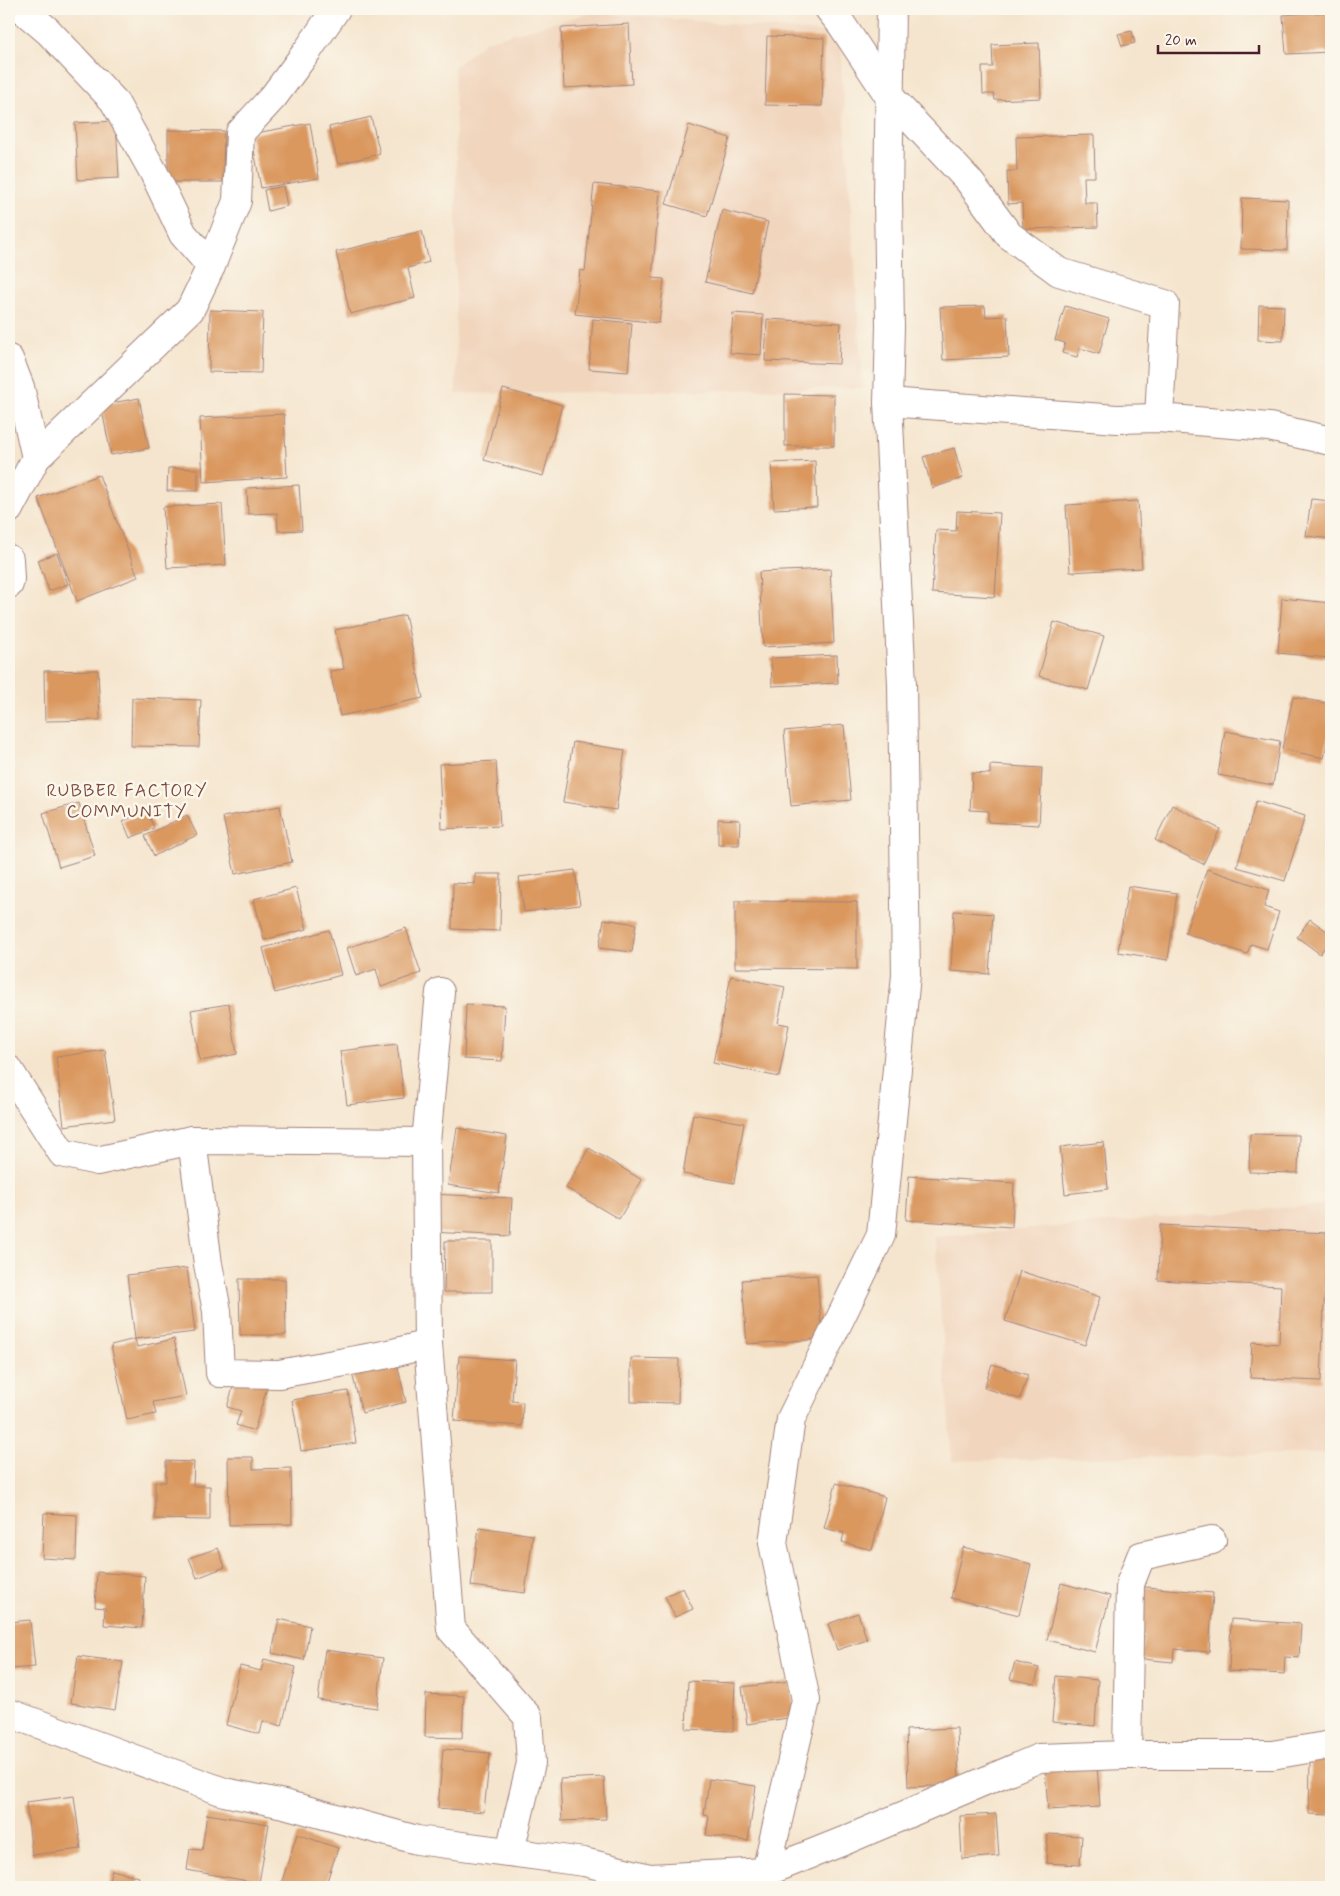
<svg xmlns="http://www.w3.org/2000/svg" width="1340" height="1896" viewBox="0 0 1340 1896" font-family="Mynerve,sans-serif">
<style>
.built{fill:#f1d5bd}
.building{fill:#da985e}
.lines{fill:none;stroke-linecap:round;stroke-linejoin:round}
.street-casing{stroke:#a0827c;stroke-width:30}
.street{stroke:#fff;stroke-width:28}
.labels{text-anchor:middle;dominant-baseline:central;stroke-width:5;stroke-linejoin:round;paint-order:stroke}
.neighbourhood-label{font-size:18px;letter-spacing:1px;fill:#7c493d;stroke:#fbf7ec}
</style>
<rect width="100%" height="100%" fill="#fbf7ec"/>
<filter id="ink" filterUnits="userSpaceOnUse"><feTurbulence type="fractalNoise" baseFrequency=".02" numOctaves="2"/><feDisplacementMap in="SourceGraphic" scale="10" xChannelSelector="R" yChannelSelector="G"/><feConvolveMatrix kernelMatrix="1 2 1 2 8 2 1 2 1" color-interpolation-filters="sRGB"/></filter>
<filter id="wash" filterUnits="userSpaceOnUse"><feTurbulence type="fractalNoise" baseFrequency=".0096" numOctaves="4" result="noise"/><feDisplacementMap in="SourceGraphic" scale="20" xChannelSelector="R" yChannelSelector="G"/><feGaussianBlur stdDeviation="1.12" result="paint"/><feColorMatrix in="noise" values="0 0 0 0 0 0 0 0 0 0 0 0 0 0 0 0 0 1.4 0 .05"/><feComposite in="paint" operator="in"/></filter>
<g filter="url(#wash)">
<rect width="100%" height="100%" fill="#f5e5ce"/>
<g class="built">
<polygon points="595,12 839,34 863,388 456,394 456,132 454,67 486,41"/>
<polygon points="1331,1204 1331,1453 952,1461 935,1237"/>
</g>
<g id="blocks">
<g class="building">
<polygon points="1331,12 1331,52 1286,54 1283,15"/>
<polygon points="629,24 632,84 564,88 561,28"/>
<polygon points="1132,31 1135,43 1122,46 1118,34"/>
<polygon points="767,36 824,38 822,106 765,105"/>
<polygon points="1039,43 1041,98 995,100 994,94 983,94 982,67 993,67 992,45"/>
<polygon points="371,117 380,154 338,164 329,127"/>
<polygon points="116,121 119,178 78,180 75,123"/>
<polygon points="310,123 319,178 261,188 251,134"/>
<polygon points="689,125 730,138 707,216 666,204"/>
<polygon points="168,130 224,131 223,182 168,182"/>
<polygon points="1094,135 1095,177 1084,177 1085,203 1097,203 1098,227 1023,229 1022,203 1008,204 1007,171 1017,171 1016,137"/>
<polygon points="594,184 660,191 652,278 664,279 659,323 575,314 580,270 585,271"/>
<polygon points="283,186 287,206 268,211 264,190"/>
<polygon points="1242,198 1288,200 1287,250 1241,249"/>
<polygon points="722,210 768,222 752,293 705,282"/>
<polygon points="422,231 429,262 408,268 415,298 350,314 336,252"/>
<polygon points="1259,305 1284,306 1283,341 1258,340"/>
<polygon points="985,306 986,317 1007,316 1009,357 943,360 940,307"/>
<polygon points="1065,306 1109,319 1099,354 1080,348 1077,357 1062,353 1065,343 1055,340"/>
<polygon points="210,310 263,312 261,373 209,372"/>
<polygon points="733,313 763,315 761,355 730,353"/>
<polygon points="593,319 632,323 628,372 589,369"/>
<polygon points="767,319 841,323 839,364 765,361"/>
<polygon points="503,389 562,405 543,476 484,460"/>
<polygon points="785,394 834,395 834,446 785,446"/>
<polygon points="139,398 149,448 111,455 101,405"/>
<polygon points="284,414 287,477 203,482 200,418"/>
<polygon points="954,448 963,478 932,488 923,457"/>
<polygon points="815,461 817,507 774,509 771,463"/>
<polygon points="168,468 198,469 198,491 167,491"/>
<polygon points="99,475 138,577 77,601 38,498"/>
<polygon points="299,485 302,530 278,531 277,513 248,514 247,488"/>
<polygon points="1311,499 1331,501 1331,539 1306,536"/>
<polygon points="1138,501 1142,568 1070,572 1066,505"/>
<polygon points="222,504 226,565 167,568 163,507"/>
<polygon points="957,511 1000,513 995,597 932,593 936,530 956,531"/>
<polygon points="57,553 68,584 49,591 38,560"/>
<polygon points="830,569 834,643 763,647 759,572"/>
<polygon points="1282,598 1331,603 1329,658 1278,653"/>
<polygon points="405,615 423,698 340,716 330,671 344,669 335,630"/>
<polygon points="1054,622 1104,636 1088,690 1039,676"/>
<polygon points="837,655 838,683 772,686 771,658"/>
<polygon points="98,670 100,720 45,721 44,671"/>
<polygon points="1293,697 1331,704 1331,723 1324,758 1282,749"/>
<polygon points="132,698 201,700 199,747 131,746"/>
<polygon points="844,725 851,800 791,806 784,731"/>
<polygon points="1225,731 1280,741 1273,785 1218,775"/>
<polygon points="573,742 625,750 616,810 563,802"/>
<polygon points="496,761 500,826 442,829 439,764"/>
<polygon points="990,765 1042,768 1039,825 988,822 988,811 970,810 972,773 990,774"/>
<polygon points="1256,801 1305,816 1285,881 1237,867"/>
<polygon points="79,803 95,856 59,867 43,813"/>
<polygon points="1172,805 1220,829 1203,864 1155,840"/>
<polygon points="280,806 292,862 235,874 223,817"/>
<polygon points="147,811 154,828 130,838 123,821"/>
<polygon points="187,815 197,835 154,856 145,836"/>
<polygon points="718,819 740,820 739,845 718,845"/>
<polygon points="1207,869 1269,890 1264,907 1279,912 1267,949 1251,944 1247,954 1185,933"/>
<polygon points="575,870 580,905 524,912 519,877"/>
<polygon points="475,874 501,874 500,931 452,929 453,883 475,884"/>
<polygon points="1128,886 1177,893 1168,960 1118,952"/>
<polygon points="296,888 307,929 264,940 254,899"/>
<polygon points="735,901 857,902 857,969 735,968"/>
<polygon points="954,911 993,914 989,974 951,971"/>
<polygon points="604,919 636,924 632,952 599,948"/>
<polygon points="1310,919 1331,934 1331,939 1320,954 1297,937"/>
<polygon points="406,928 421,973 381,987 376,969 356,976 347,948"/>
<polygon points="329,930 341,975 275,993 263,948"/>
<polygon points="731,976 785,987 778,1023 789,1025 779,1077 713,1063"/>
<polygon points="229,1004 237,1054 200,1061 191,1010"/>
<polygon points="466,1004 505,1006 502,1061 464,1059"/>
<polygon points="397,1044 404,1098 347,1105 340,1051"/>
<polygon points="105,1050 115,1119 64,1126 56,1057"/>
<polygon points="693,1114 744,1123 734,1183 683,1174"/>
<polygon points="457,1128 507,1136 499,1193 448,1185"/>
<polygon points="1250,1134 1299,1135 1298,1173 1249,1172"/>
<polygon points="1104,1142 1108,1189 1065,1194 1060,1147"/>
<polygon points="589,1148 642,1180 619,1219 566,1188"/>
<polygon points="909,1176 1014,1183 1012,1227 906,1220"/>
<polygon points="431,1194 512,1198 510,1236 430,1232"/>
<polygon points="1160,1225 1327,1233 1321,1381 1250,1378 1252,1342 1279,1344 1281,1286 1158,1280"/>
<polygon points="445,1241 492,1241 492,1292 444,1292"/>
<polygon points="187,1268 195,1332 135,1339 127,1275"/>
<polygon points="1020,1271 1100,1297 1085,1345 1005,1321"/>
<polygon points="817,1275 822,1339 747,1344 742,1280"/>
<polygon points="239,1279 285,1279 286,1335 240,1335"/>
<polygon points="135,1339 137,1347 174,1339 186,1396 153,1402 156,1414 127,1420 111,1345"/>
<polygon points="395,1355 406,1402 362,1413 350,1365"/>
<polygon points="459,1356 515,1360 512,1401 523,1402 522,1426 454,1421"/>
<polygon points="631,1358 679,1359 678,1403 631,1402"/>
<polygon points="992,1364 1028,1375 1020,1399 984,1388"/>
<polygon points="237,1375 268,1385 254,1431 236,1425 241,1411 227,1407"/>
<polygon points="348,1391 356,1443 301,1451 292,1400"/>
<polygon points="228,1457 253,1457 253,1469 291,1468 292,1524 229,1525"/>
<polygon points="166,1461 194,1462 193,1486 210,1486 210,1520 155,1519 155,1482 166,1482"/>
<polygon points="836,1483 885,1497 872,1550 842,1542 844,1533 824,1528"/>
<polygon points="44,1513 77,1515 76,1560 42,1558"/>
<polygon points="479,1527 533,1535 525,1593 471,1586"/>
<polygon points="963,1547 1031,1564 1019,1615 951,1598"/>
<polygon points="218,1548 225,1567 197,1578 189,1558"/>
<polygon points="97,1572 145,1576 142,1628 104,1625 105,1608 95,1607"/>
<polygon points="1061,1583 1110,1596 1095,1652 1047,1640"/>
<polygon points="1135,1586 1213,1593 1209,1652 1174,1649 1173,1662 1142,1659 1144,1635 1131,1634"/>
<polygon points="683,1588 693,1609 675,1617 665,1596"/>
<polygon points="858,1613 867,1640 837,1650 828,1624"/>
<polygon points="279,1619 310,1626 304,1660 272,1653"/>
<polygon points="1231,1619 1301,1624 1299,1658 1285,1657 1284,1674 1229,1671"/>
<polygon points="30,1620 35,1667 9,1669 9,1622"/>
<polygon points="325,1650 383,1658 377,1708 318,1700"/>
<polygon points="78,1656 123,1662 115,1710 71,1703"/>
<polygon points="264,1659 296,1667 282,1726 263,1721 260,1734 226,1725 240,1666 261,1671"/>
<polygon points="1015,1662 1039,1668 1035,1684 1010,1679"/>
<polygon points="1056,1676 1098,1680 1095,1726 1052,1722"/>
<polygon points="688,1681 735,1683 733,1731 686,1729"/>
<polygon points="790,1681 795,1717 747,1724 742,1687"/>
<polygon points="426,1694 464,1696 462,1738 425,1737"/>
<polygon points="957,1728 959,1785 908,1787 906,1730"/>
<polygon points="443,1749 490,1753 484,1812 438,1808"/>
<polygon points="1310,1760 1331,1761 1331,1815 1309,1814"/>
<polygon points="1097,1765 1100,1807 1048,1810 1045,1768"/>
<polygon points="604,1777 606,1819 562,1821 560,1779"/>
<polygon points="709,1779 756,1786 748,1841 706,1835 709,1816 704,1815"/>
<polygon points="74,1796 81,1849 32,1855 26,1802"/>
<polygon points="207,1814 269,1824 259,1883 187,1870 190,1849 202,1850"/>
<polygon points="996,1814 999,1856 962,1859 960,1816"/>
<polygon points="297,1834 338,1848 325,1887 280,1887"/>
<polygon points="1048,1834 1082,1836 1080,1865 1046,1863"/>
<polygon points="112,1870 139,1877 136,1887 107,1887"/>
</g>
</g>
</g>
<g filter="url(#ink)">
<use href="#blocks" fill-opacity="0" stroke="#a0827c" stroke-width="1"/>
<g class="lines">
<g class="street-casing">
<g id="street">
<polyline points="22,9 48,31 114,101 154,173 183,234 211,266"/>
<polyline points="829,9 842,25 889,96 969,181 1009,235 1059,272 1165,304 1159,418"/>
<polyline points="9,359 20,387 36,458"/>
<polyline points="888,402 1117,419 1159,418 1269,427 1331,441"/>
<polyline points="9,509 36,458 190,310 211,266 237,201 240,133 274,96 308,50 336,9"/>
<polyline points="9,559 10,579 9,584"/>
<polyline points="9,1070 62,1153 97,1161 192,1140 426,1142"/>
<polyline points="192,1140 208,1264 217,1311 220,1373 279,1374 389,1354 428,1344 451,1629 528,1717 531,1763 510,1851"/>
<polyline points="428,1344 426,1142 440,992"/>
<polyline points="9,1713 224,1792 284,1804 417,1840 584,1862 650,1878 766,1872 846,1840 1039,1758 1127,1755 1272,1755 1331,1745"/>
<polyline points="1127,1755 1130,1584 1141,1556 1212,1540"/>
<polyline points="766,1872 806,1700 773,1543 791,1419 881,1235 906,975 902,684 888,402 890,327 888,197 891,9"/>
</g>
</g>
<use href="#street" class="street"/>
</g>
</g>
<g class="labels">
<g class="neighbourhood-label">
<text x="127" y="791">RUBBER FACTORY<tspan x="127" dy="21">COMMUNITY</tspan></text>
</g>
</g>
<rect width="1340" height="1896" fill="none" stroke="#fbf7ec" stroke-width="30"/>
<path d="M1158 45v8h101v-8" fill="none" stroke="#4a1f2b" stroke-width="2.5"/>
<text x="1165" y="45" font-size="15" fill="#4a1f2b" stroke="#fbf7ec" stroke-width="4" paint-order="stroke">20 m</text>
</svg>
